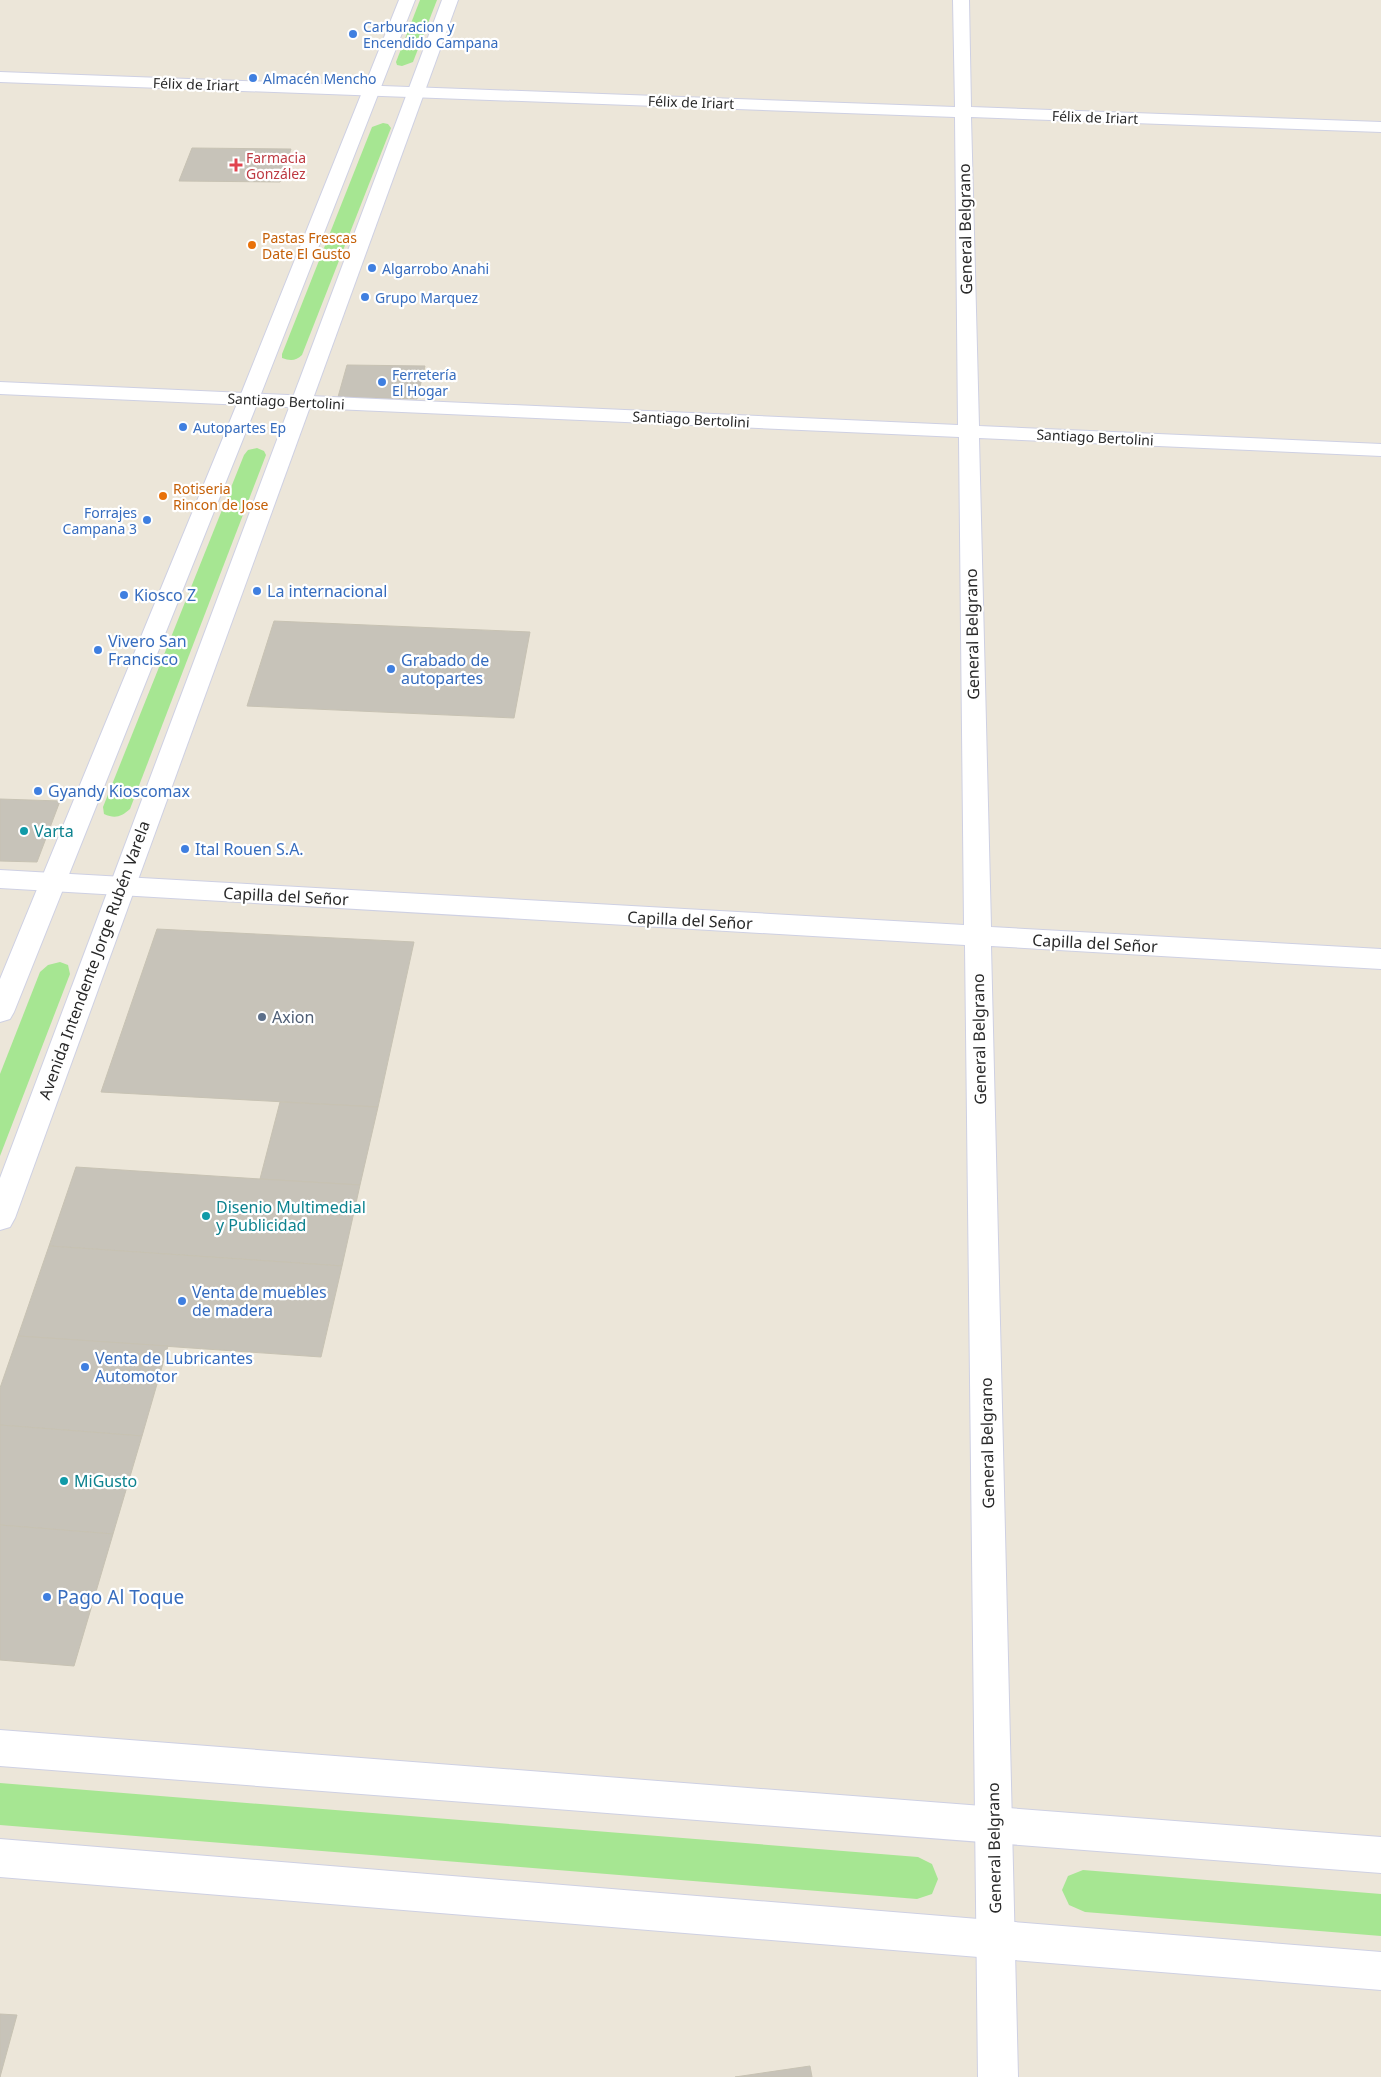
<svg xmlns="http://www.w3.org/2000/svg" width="1381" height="2077" viewBox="0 0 1381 2077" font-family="'Noto Sans',sans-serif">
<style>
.green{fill:#a6e692}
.building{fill:#c7c3b9;stroke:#c7c2b3}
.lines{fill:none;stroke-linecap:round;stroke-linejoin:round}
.minor-casing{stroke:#ced0e3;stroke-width:2}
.secondary-casing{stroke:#ced0e3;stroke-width:2}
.minor{fill:#fff;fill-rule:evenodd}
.secondary{fill:#fff;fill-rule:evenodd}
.shop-dot{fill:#3f7fe0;stroke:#fff;stroke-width:2}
.health-dot{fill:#e0444e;stroke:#fff;stroke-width:2}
.food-dot{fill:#e8710a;stroke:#fff;stroke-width:2}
.culture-dot{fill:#0f9aa8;stroke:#fff;stroke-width:2}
.service-dot{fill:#5c6f8a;stroke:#fff;stroke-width:2}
.labels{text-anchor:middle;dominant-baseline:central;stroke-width:4.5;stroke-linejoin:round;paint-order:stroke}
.far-shop-label{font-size:14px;fill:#366cbe;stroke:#fff;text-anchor:start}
.far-street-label{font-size:14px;fill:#292929;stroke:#fff}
.far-health-label{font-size:14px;fill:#be3a42;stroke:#fff;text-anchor:start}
.far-food-label{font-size:14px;fill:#c56008;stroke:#fff;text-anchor:start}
.street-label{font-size:16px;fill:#292929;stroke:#fff}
.shop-label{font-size:16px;fill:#366cbe;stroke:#fff;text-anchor:start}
.culture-label{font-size:16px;fill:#0d838f;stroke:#fff;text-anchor:start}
.service-label{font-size:16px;fill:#4e5e75;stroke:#fff;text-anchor:start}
.near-shop-label{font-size:19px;fill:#366cbe;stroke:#fff;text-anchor:start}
</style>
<rect width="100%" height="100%" fill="#ece6d9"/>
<g class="green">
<polygon points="420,0 437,0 413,62 402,66 397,65 396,62"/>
<path d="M383 123 388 124 391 128 302 355C296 361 290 361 282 358V354L372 127Z"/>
<path d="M257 448 264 451 266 455 130 809C121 817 115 819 104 814L103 807 244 455 248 450Z"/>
<polygon points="60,962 68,965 70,974 0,1156 0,1074 40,972 48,965"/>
<polygon points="0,1783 918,1857 932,1864 938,1879 932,1894 917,1899 0,1825"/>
<polygon points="1083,1870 1381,1894 1381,1936 1085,1912 1069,1905 1062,1890 1068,1876"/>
</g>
<g class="building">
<polygon points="192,148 291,149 280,182 179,181"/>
<polygon points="347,365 425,366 417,399 338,397"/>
<polygon points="274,621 530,632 514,718 247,706"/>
<polygon points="0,799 60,801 37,862 0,861"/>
<polygon points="157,929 414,942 378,1107 101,1092"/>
<polygon points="280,1102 378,1107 360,1185 260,1179"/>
<polygon points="76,1167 260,1179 360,1185 342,1266 49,1246"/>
<polygon points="49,1246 342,1266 321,1357 18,1336"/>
<polygon points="18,1336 168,1346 142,1436 0,1425 0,1388"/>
<polygon points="0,1425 142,1436 113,1534 0,1525"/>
<polygon points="0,1525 113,1534 74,1666 0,1660"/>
<polygon points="0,2014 17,2015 0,2077"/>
<polygon points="810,2066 812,2077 735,2077"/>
</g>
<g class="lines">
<g class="minor-casing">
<polygon id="minor" points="953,0 969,0 971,107 1381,122 1381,132 971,117 979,426 1381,444 1381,456 979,438 991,927 1381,949 1381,969 991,946 1018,2077 978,2077 965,945 0,888 0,870 964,925 959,437 0,394 0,382 958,425 955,117 0,82 0,72 955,107"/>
</g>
<g class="secondary-casing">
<g id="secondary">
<polygon points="399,0 415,0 259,399 14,1012 10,1019 0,1022 0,979 239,399"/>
<polygon points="442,0 458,0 15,1218 10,1227 0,1230 0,1178"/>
<polygon points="0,1730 1381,1837 1381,1873 0,1766"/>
<polygon points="0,1839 1381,1952 1381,1990 0,1877"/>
</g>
</g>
<use href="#minor" class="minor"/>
<use href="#secondary" class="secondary"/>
</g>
<g class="shop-dot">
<circle cx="353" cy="34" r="5"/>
<circle cx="253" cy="78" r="5"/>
<circle cx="372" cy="268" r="5"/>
<circle cx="365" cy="297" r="5"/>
<circle cx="382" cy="382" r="5"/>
<circle cx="183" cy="427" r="5"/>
<circle cx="147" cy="520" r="5"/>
<circle cx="257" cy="591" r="5"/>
<circle cx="124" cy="595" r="5"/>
<circle cx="98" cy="650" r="5"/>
<circle cx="391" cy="669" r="5"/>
<circle cx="38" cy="791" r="5"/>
<circle cx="185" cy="849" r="5"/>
<circle cx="182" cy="1301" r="5"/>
<circle cx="85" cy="1367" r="5"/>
<circle cx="47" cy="1597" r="5"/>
</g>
<path class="health-dot" d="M233.5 157.5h5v5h5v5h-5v5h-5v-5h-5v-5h5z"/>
<g class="food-dot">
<circle cx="252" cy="245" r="5"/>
<circle cx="163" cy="496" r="5"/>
</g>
<g class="culture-dot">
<circle cx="24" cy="831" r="5"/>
<circle cx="206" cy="1216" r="5"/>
<circle cx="64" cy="1481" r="5"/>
</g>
<circle class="service-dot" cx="262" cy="1017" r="5"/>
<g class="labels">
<g class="far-shop-label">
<text x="363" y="26">Carburacion y<tspan x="363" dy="16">Encendido Campana</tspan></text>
<text x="263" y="78">Almacén Mencho</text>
<text x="382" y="268">Algarrobo Anahi</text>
<text x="375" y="297">Grupo Marquez</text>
<text x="392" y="374">Ferretería<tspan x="392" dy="16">El Hogar</tspan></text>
<text x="193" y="427">Autopartes Ep</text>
<text x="137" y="512" text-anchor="end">Forrajes<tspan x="137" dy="16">Campana 3</tspan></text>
</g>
<g class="far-street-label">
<text transform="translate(196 84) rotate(2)">Félix de Iriart</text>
<text transform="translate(691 102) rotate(2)">Félix de Iriart</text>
<text transform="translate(1095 117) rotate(2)">Félix de Iriart</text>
<text transform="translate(286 401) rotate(3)">Santiago Bertolini</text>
<text transform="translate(691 419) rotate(3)">Santiago Bertolini</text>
<text transform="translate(1095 437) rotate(3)">Santiago Bertolini</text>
</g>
<g class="far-health-label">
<text x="246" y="157">Farmacia<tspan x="246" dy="16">González</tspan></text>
</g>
<g class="far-food-label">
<text x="262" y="237">Pastas Frescas<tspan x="262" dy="16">Date El Gusto</tspan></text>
<text x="173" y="488">Rotiseria<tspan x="173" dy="16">Rincon de Jose</tspan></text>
</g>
<g class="street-label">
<text transform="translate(965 229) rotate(-91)">General Belgrano</text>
<text transform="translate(972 634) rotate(-91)">General Belgrano</text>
<text transform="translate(286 896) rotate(3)">Capilla del Señor</text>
<text transform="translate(690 920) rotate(3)">Capilla del Señor</text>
<text transform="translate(1095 943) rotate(3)">Capilla del Señor</text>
<text transform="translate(94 960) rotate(-70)">Avenida Intendente Jorge Rubén Varela</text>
<text transform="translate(979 1039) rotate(-91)">General Belgrano</text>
<text transform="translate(987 1443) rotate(-91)">General Belgrano</text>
<text transform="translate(994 1848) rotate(-91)">General Belgrano</text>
</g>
<g class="shop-label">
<text x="267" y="591">La internacional</text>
<text x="134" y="595">Kiosco Z</text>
<text x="108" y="641">Vivero San<tspan x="108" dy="18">Francisco</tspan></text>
<text x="401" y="660">Grabado de<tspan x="401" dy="18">autopartes</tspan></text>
<text x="48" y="791">Gyandy Kioscomax</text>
<text x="195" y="849">Ital Rouen S.A.</text>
<text x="192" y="1292">Venta de muebles<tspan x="192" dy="18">de madera</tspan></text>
<text x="95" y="1358">Venta de Lubricantes<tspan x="95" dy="18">Automotor</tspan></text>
</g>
<g class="culture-label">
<text x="34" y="831">Varta</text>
<text x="216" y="1207">Disenio Multimedial<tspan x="216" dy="18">y Publicidad</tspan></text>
<text x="74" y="1481">MiGusto</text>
</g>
<g class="service-label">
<text x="272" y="1017">Axion</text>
</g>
<g class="near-shop-label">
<text x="57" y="1597">Pago Al Toque</text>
</g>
</g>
</svg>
